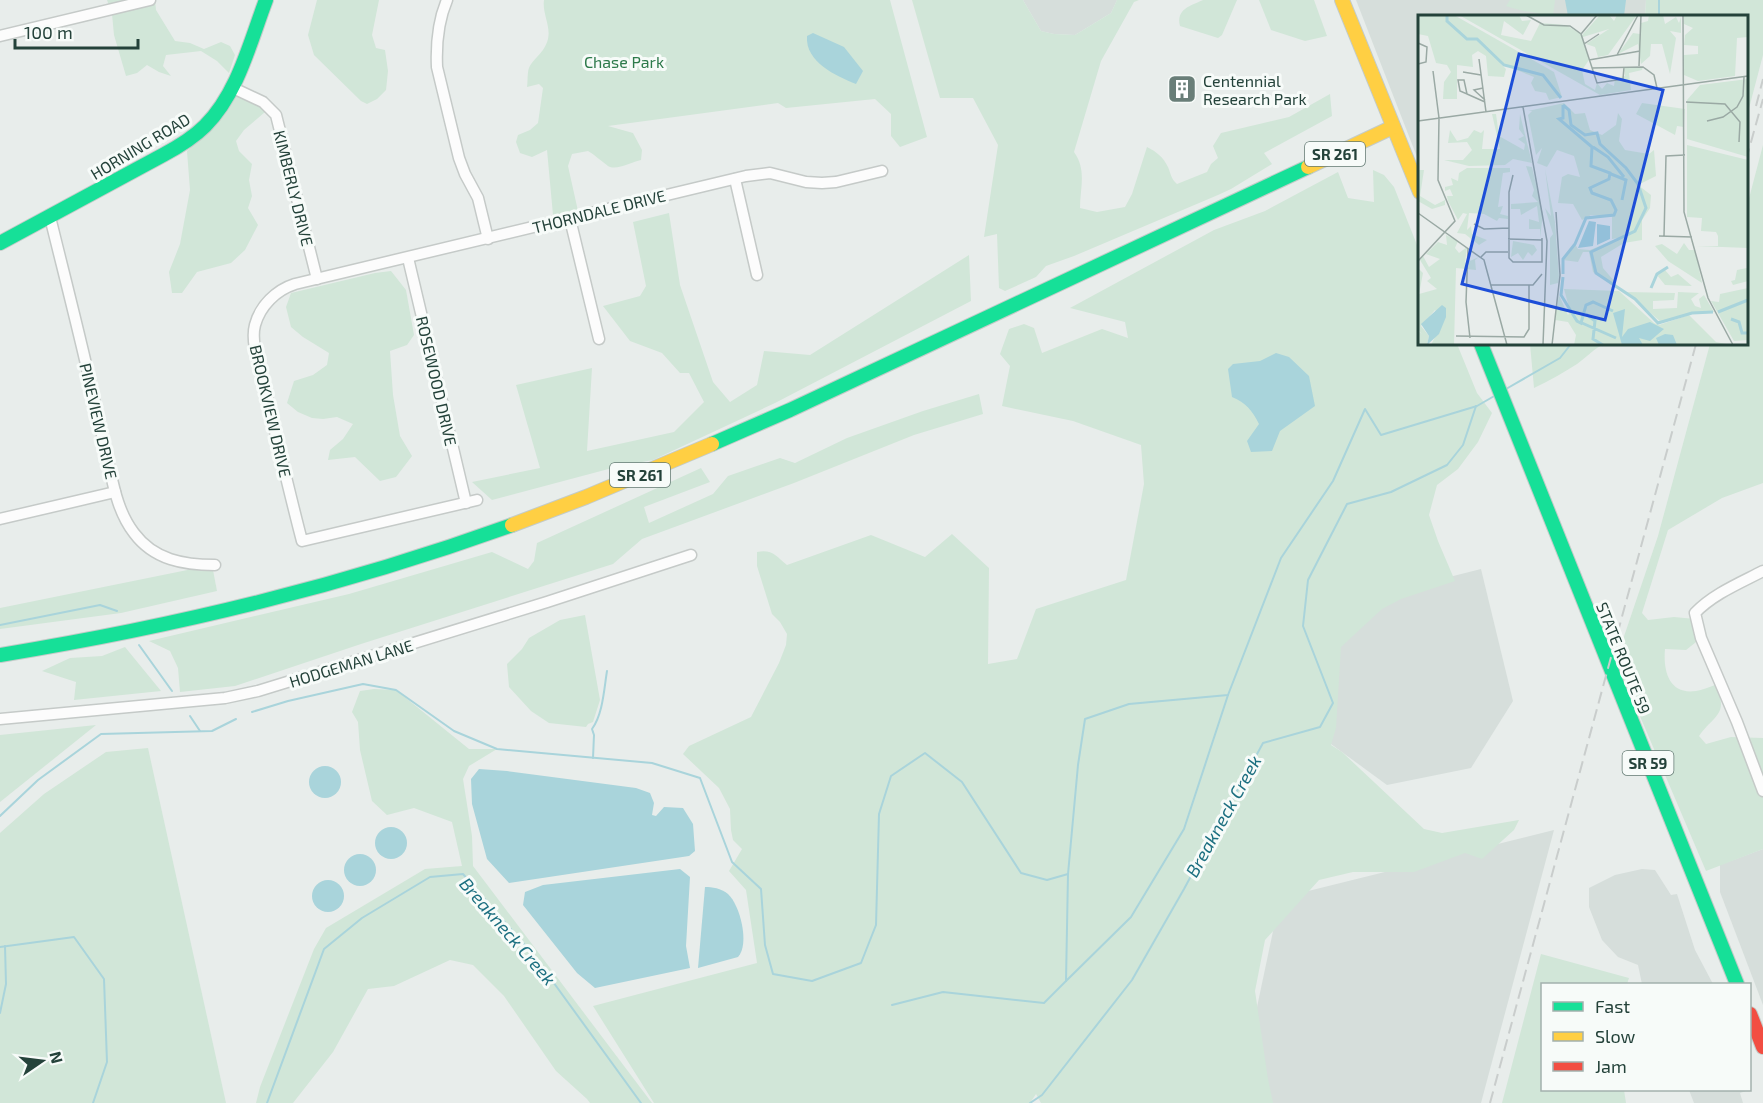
<svg xmlns="http://www.w3.org/2000/svg" width="1763" height="1103" viewBox="0 0 1763 1103" font-family="'Exo 2',sans-serif">
<style>
.built{fill:#d6dedb}
.green{fill:#d1e6d8}
.water{fill:#a9d4db}
.lines{fill:none;stroke-linecap:round;stroke-linejoin:round}
.stream{stroke:#a9d4db;stroke-width:2}
.street-casing{stroke:#c5cac8;stroke-width:13}
.fast-casing{stroke:#c3cbc8;stroke-width:16}
.slow-casing{stroke:#c3cbc8;stroke-width:16}
.jam-casing{stroke:#c3cbc8;stroke-width:16}
.street{stroke:#fcfcfc;stroke-width:10}
.fast{stroke:#16e098;stroke-width:14}
.slow{stroke:#ffcf43;stroke-width:14}
.jam{stroke:#f24e42;stroke-width:14}
.rail{stroke:#c9cdcc;stroke-width:2;stroke-dasharray:12 6;stroke-linecap:butt}
.labels{text-anchor:middle;dominant-baseline:central;stroke-width:6;stroke-linejoin:round;paint-order:stroke}
.shield{fill:#f7fbf9;stroke:#637a73;stroke-width:1.5}
.shield-label{font-size:15px;font-weight:bold;fill:#24423a}
.park-label{font-size:16px;fill:#2d7a4b;stroke:#f7fbf9}
.poi-label{font-size:16px;fill:#24423a;stroke:#f7fbf9;text-anchor:start}
.street-label{font-size:16px;fill:#24423a;stroke:#f7fbf9}
.water-label{font-size:18px;font-style:italic;fill:#1c6f80;stroke:#f7fbf9}
.inset-river{fill:none;stroke:#a9d4db;stroke-width:3}
.inset-road{fill:none;stroke:#9aa9a4;stroke-width:1.5}
.view{fill:#1d4ed8;fill-opacity:0.15;stroke:#1d4ed8;stroke-width:3}
.inset-edge{fill:none;stroke:#24423a;stroke-width:3}
</style>
<rect width="100%" height="100%" fill="#e8edeb"/>
<g class="built">
<polygon points="1023,0 1117,0 1111,13 1075,35 1054,34 1041,31"/>
<polygon points="1356,0 1646,0 1645,16 1420,16 1419,162"/>
<polygon points="1481,569 1513,701 1471,768 1387,785 1331,744 1336,647 1390,592"/>
<polygon points="1554,830 1481,1103 1264,1103 1245,1064 1280,898"/>
<polygon points="1763,849 1763,1005 1720,892 1720,865"/>
<polygon points="1642,869 1655,870 1671,895 1677,894 1695,950 1713,984 1642,984 1638,965 1618,957 1602,940 1589,907 1589,888 1615,875"/>
<polygon points="1689,1090 1749,1090 1740,1093 1743,1103 1694,1103"/>
</g>
<g class="green">
<polygon points="107,0 155,0 156,10 175,41 190,43 204,49 221,42 230,46 235,55 229,73 217,61 201,51 166,55 163,66 171,76 159,72 147,65 137,73 126,76 114,35 112,14"/>
<polygon points="317,0 379,0 372,35 376,48 385,50 388,71 386,90 377,99 367,104 361,101 314,55 308,35"/>
<path d="M544 0H890L927 137 900 147 891 136V114L875 99 786 108 778 103 608 126 633 133 642 150 641 160C632 162 616 171 608 166 601 161 595 155 588 151L572 154 568 166 578 211 553 215 547 150 532 157 520 153 516 142 518 135 530 130 538 123 543 88 539 84 527 87C528 82 527 73 529 68 534 57 544 54 548 39 551 26 542 13 544 0Z"/>
<path d="M912 0H1023L1041 31 1054 34 1075 35 1111 13 1117 0H1139L1134 2 1101 61 1074 152C1087 170 1080 188 1080 208L1097 212 1125 207 1132 194 1147 147C1157 152 1163 157 1168 167 1171 174 1171 179 1177 184L1207 172 1211 164 1218 158 1213 146 1221 133 1289 117 1330 94 1332 116 1264 153 1272 164 1231 189 1218 195 1074 256 1046 266 1036 277 1005 291 999 288 997 234 984 237 998 145 973 98H940Z"/>
<path d="M1203 0H1237L1222 35 1218 38 1180 26C1176 9 1190 6 1203 0Z"/>
<polygon points="1259,0 1314,0 1327,36 1305,41 1271,30"/>
<path d="M1510 0H1555L1553 16C1544 17 1540 13 1532 12 1523 11 1515 9 1506 6Z"/>
<polygon points="1646,0 1763,0 1763,55 1747,116 1746,16 1645,16"/>
<path d="M233 94 256 98 265 112 244 130 236 141 239 151 252 164 249 180 252 196 248 208 258 225 245 250 231 263 197 272 182 293H172L169 272 180 244 190 190 187 151C209 132 219 119 233 94Z"/>
<path d="M1763 145V483L1722 498 1668 530 1642 613 1648 620 1674 617 1695 619 1701 638 1686 650 1665 649C1663 671 1669 695 1696 691 1702 690 1709 687 1715 685 1730 714 1714 715 1699 736L1706 744 1731 737 1763 738V849L1706 871 1616 660 1658 536 1710 344H1746L1747 206Z"/>
<path d="M1373 170 1384 175 1394 187 1419 250 1420 344H1457L1477 393 1492 413 1478 442 1458 469 1437 485 1429 515 1438 541 1455 581 1401 599 1382 609 1341 647 1336 728 1331 745 1342 752 1424 829 1442 833 1519 820 1514 830 1482 859 1465 853 1414 872H1353L1319 880 1265 940 1255 991 1268 1079 1273 1103H1041L1036 1094 1030 1103H654L593 1006 757 963 746 890 729 871 742 849 733 840 731 830 730 809 719 788 683 754 689 746 751 717 779 663 786 645 787 634 780 622 772 614 757 566V552C772 549 776 556 787 565L871 535 925 557 952 534 989 568 988 664 1017 659 1036 609 1126 580 1144 484 1141 445 1073 421 1002 406 1010 366 1000 354 1009 329 1024 324 1034 328 1042 353 1102 329 1128 338 1125 322 1070 308 1214 230 1265 211 1338 172 1348 198 1374 202Z"/>
<polygon points="669,213 680,285 713,382 730,402 757,385 764,351 810,355 969,255 971,301 775,403 653,460 616,467 492,500 472,482 540,468 516,385 592,368 587,451 674,432 704,402 689,373 680,373 662,353 630,341 603,306 640,296 646,286 633,222"/>
<polygon points="391,271 406,290 414,335 407,345 390,351 393,395 400,436 412,456 396,477 380,481 355,457 328,460 330,450 343,439 353,424 337,417 323,419 312,418 298,412 287,403 294,381 313,375 327,365 329,353 303,337 291,327 286,307 291,293 375,273"/>
<path d="M1530 344H1605C1594 348 1587 357 1577 364 1563 373 1549 381 1534 388Z"/>
<polygon points="979,394 983,414 914,435 794,483 642,539 613,564 361,644 235,686 180,692 178,668 170,651 149,641 349,594 492,552 528,569 534,561 537,543 701,468 710,482 644,507 649,523 713,494 728,476 780,458 795,463 847,438 923,411"/>
<polygon points="212,565 217,591 121,613 0,629 0,608"/>
<polygon points="585,615 600,700 593,722 588,724 586,727 549,723 531,711 509,687 507,664 522,649 529,638 560,620"/>
<polygon points="125,647 161,691 74,700 76,682 42,671 70,658 102,656"/>
<polygon points="374,689 396,690 469,749 497,749 469,766 463,779 472,836 473,866 652,1103 590,1103 587,1099 556,1071 504,996 473,965 450,960 394,986 368,989 333,1052 293,1103 256,1103 260,1087 314,949 326,928 425,869 462,866 452,822 414,808 387,815 372,801 360,750 358,722 352,712 360,691"/>
<polygon points="96,725 0,802 0,735"/>
<polygon points="148,748 226,1103 0,1103 0,833 44,794 106,752"/>
<polygon points="1541,954 1629,978 1627,984 1542,984 1542,1090 1624,1090 1626,1103 1502,1103"/>
</g>
<g class="water">
<polygon points="1565,0 1626,0 1624,16 1568,16"/>
<path d="M813 33 844 47 863 71 856 84C836 76 805 62 807 36Z"/>
<path d="M1276 353 1289 357 1309 376 1315 406 1280 431 1272 451 1251 452 1247 441 1259 424C1252 410 1246 403 1232 397L1228 369 1233 364 1260 361Z"/>
<circle cx="325" cy="782" r="16"/>
<polygon points="479,769 507,771 636,788 650,793 654,803 652,815 656,816 664,807 683,808 693,824 695,851 689,856 509,883 487,859 472,804 471,779"/>
<circle cx="391" cy="843" r="16"/>
<circle cx="360" cy="870" r="16"/>
<polygon points="680,869 690,877 686,946 690,968 595,988 577,973 523,905 525,892 543,885"/>
<circle cx="328" cy="896" r="16"/>
<path d="M705 887C712 887 721 888 728 894 740 905 750 944 738 957L698 968Z"/>
</g>
<g class="lines">
<g class="stream">
<polyline points="1659,16 1659,0"/>
<polyline points="1506,389 1560,358 1571,344"/>
<polyline points="0,625 100,605 117,611"/>
<polyline points="139,645 172,691"/>
<polyline points="252,712 288,701 363,684 396,690 454,731 497,749 652,763 700,778 732,862 761,889 765,945 773,974 812,981 861,963 876,925 879,814 891,776 925,753 962,782 1021,873 1047,880 1068,874 1078,765 1085,719 1129,704 1228,695 1281,558 1333,481 1365,409 1381,435 1477,406 1496,395"/>
<polyline points="190,716 200,731"/>
<path d="M593 758 594 735 592 729C603 714 604 689 607 671"/>
<polyline points="0,816 38,780 101,734 212,731 236,719"/>
<polyline points="0,947 74,937 104,979 107,1062 93,1103"/>
<polyline points="1066,981 1131,917 1184,829 1228,695"/>
<polyline points="892,1005 943,992 1044,1003 1066,981 1068,874"/>
<polyline points="0,1013 6,984 5,946"/>
<polyline points="267,1103 324,949 362,918 430,877 463,874 535,957 641,1103"/>
<polyline points="1030,1103 1042,1095 1132,980 1184,889 1263,743 1320,727 1333,703 1303,626 1308,580 1347,504 1391,492 1447,465 1463,445 1476,406"/>
</g>
<g class="street-casing">
<g id="street">
<path d="M447 0C438 21 436 44 437 67L459 158 465 174 478 198 488 239"/>
<polyline points="0,36 150,0"/>
<polyline points="231,87 263,102 276,115 317,279"/>
<polyline points="735,179 757,275"/>
<path d="M50 217C64 274 79 332 92 390 97 412 102 434 107 457 113 483 117 511 134 533 154 560 184 565 215 565"/>
<polyline points="570,219 599,339"/>
<polyline points="408,258 466,503"/>
<path d="M477 500 302 541C289 491 277 440 265 389 261 371 250 343 255 325 260 306 276 290 295 284L746 176 770 173 806 182 822 183 836 182 882 171"/>
<polyline points="0,519 115,492"/>
<path d="M1763 571C1740 583 1713 594 1695 613L1701 638 1737 722 1763 791"/>
<polyline points="0,719 225,698 258,691 547,602 691,555"/>
</g>
</g>
<g class="fast-casing">
<g id="fast">
<path d="M0 243 163 155C178 147 193 138 205 126 238 93 250 42 266 0"/>
<polyline points="1481,344 1737,984"/>
<polyline points="712,444 790,410 1308,167"/>
<path d="M0 655C177 626 343 586 512 525"/>
</g>
</g>
<g class="slow-casing">
<g id="slow">
<polyline points="1342,0 1420,192"/>
<polyline points="1308,167 1393,127"/>
<polyline points="512,525 586,497 712,444"/>
</g>
</g>
<g class="jam-casing">
<polyline id="jam" points="1750,1014 1763,1047"/>
</g>
<use href="#street" class="street"/>
<use href="#fast" class="fast"/>
<use href="#slow" class="slow"/>
<use href="#jam" class="jam"/>
<g class="rail">
<polyline points="1756,106 1763,79"/>
<polyline points="1746,160 1763,99"/>
<polyline points="1490,1103 1696,344"/>
</g>
</g>
<defs>
<g id="building-square" transform="scale(1.5)"><rect x="-9" y="-9" width="18" height="18" rx="4" fill="#697e78" stroke="#f7fbf9"/><path d="M-4-6H4V6H1V3H-1V6H-4ZM-2.5-4.3h1.7v1.8h-1.7ZM.8-4.3h1.7v1.8H.8ZM-2.5-1h1.7V.8h-1.7ZM.8-1h1.7V.8H.8Z" fill="#fff"/></g>
</defs>
<g fill-rule="evenodd">
<use href="#building-square" x="1182" y="89"/>
</g>
<g class="labels">
<g class="shield">
<rect x="1305" y="142" width="60" height="24" rx="4.5"/>
<rect x="610" y="463" width="60" height="24" rx="4.5"/>
<rect x="1622.5" y="751" width="51" height="24" rx="4.5"/>
</g>
<g class="shield-label">
<text x="1335" y="154">SR 261</text>
<text x="640" y="475">SR 261</text>
<text x="1648" y="763">SR 59</text>
</g>
<g class="park-label">
<text x="624" y="61">Chase Park</text>
</g>
<g class="poi-label">
<text x="1203" y="80">Centennial<tspan x="1203" dy="18">Research Park</tspan></text>
</g>
<g class="street-label">
<text transform="translate(140 146) rotate(-31)">HORNING ROAD</text>
<text transform="translate(294 188) rotate(76)">KIMBERLY DRIVE</text>
<text transform="translate(599 211) rotate(-14)">THORNDALE DRIVE</text>
<text transform="translate(437 381) rotate(77)">ROSEWOOD DRIVE</text>
<text transform="translate(271 411) rotate(77)">BROOKVIEW DRIVE</text>
<text transform="translate(99 421) rotate(77)">PINEVIEW DRIVE</text>
<text transform="translate(1624 658) rotate(68)">STATE ROUTE 59</text>
<text transform="translate(351 663) rotate(-17)">HODGEMAN LANE</text>
</g>
<g class="water-label">
<text transform="translate(1223 816) rotate(-61)">Breakneck Creek</text>
<text transform="translate(508 931) rotate(49)">Breakneck Creek</text>
</g>
</g>
<g transform="translate(1418 15)">
<rect width="330" height="330" fill="#e8edeb"/>
<path d="M0 0H36L136 57 144 82 131 85 128 78 117 76 113 68 116 62 82 48 88 54 86 62 70 61 68 41 60 36 54 40 55 52 39 50V84H25L26 67 33 57 29 50 18 48 10 21 0 19ZM41 0H101L104 6 113 5 105 20 86 6 83 20 113 26 122 8 148 10 164 20 182 0H191L196 6 199 0H219L190 40 180 42 177 32 168 29 191 14 165 22 171 45 164 55 167 69 177 75 179 68 184 74 189 68 196 71 197 63 207 61 206 52H225L224 55 211 58 213 75 182 80ZM231 0H245L247 9 258 2 261 8 263 2V18L252 16 258 23 252 59 244 29H233L232 41 223 49 220 29 200 39 215 18 222 19 223 8 230 6ZM266 0H330V22L319 23 317 61 280 66 266 60V40L280 39V31L266 30 267 20 275 13 266 9ZM330 64V142L269 124V85L282 70ZM146 88 157 99 167 98 172 115 184 120 198 110 200 98 204 104 201 126 207 135 231 139 236 135 238 161 220 170 233 180 232 193 224 205V225L206 228 183 242 185 253 197 267V272L175 257 171 237H165L160 247 145 245 157 229 160 234 172 235 201 223 194 224V202L173 200 164 205 155 189 140 188 144 162 150 159 162 162 156 141 139 135 129 152 119 148 124 133 118 140 110 100 114 96H110ZM224 88 267 94 266 112 259 111 257 120 246 114 218 99ZM74 99H78L81 121 106 135 107 129 100 124 106 121 101 114 102 99 114 148 95 144 87 150 51 151 26 145H45L54 135 49 127 30 128 32 115 39 126 50 123 56 115 63 118 66 115 64 134H82ZM269 130 330 145V233L278 231H300V221L298 217 283 216 284 203 269 202ZM108 151 114 152 125 199 122 223V214H111V204L121 207 119 191 103 200 102 194H93V189L120 187 114 181 116 175ZM49 153H92V157L85 158 80 192 85 191 82 199 90 201V204L81 203 79 206 66 199 51 198 49 215 53 211 54 219 69 225 61 230 47 219 39 218 49 199 45 198 40 205 30 186 29 181H35L32 174 27 176V172L35 170 33 163 40 166 41 158ZM127 154 137 207 141 261 140 268 132 270V223L135 219 127 193 133 201ZM0 155H6L2 181 17 190 27 185V190L14 194 0 186ZM28 220 40 226 37 233 41 238 49 232 47 248 61 242 57 245 58 255 38 253 36 330H13L26 304 17 295 3 311 11 321 9 330H0V316L4 319 0 315V253L5 258 1 279 19 274 9 266 13 263 2 245 5 241 11 252 22 244 8 239 20 227 29 230ZM95 226 116 230 119 235 114 241 110 237 105 245 100 238 93 242ZM266 228 271 235H277L284 268 250 246 237 231 244 229 259 239ZM330 243V266L315 270 313 266 317 265 319 255 329 253ZM247 255 253 262 260 259 274 271 247 270 239 260ZM330 273V325L316 326 293 286 301 287 302 279ZM146 274 201 276 236 308 241 310 271 300 298 327 313 330H156L158 320 150 307 137 305 141 280 150 300 152 296ZM208 277 257 278 256 285 235 286V294L259 293 260 277 281 278 273 284 277 291 283 293 281 284 286 280 296 297 274 298 243 307Z" fill="#d1e6d8"/>
<path d="M171 206 178 207 175 231 160 233ZM179 209 192 211V224L179 230ZM24 290 28 293V302L21 319 9 330 11 321 3 309ZM207 294 204 322 210 314 232 307 246 314 232 326 221 323 225 330H204L195 298ZM247 319 255 320 259 330H241L238 323Z" fill="#a9d4db"/>
<path class="inset-river" d="M29 0V6L49 24H59L86 50 125 60 143 83M145 90V103L141 104 174 132 173 151 192 158 191 164 172 173 174 178 193 185 198 195 196 200 168 203 157 229 145 244V259M145 90 151 95 153 110 167 120 179 118 182 129 208 153 220 169 228 193 217 216 173 237 178 258 217 284 240 308 274 298 295 297M175 132 190 142 206 162M193 159 208 165 204 185M145 262 143 280 159 306 163 308 168 290 175 287 195 296M233 273 239 259 250 252M300 297 330 285M168 299 177 306 175 324 185 330M313 304 321 307 324 318H330M164 308 198 323"/>
<path class="inset-road" d="M108 0 126 10 152 11 163 19 179 68 205 64 206 52M265 0 266 197 290 283 315 330M163 19 179 0M0 28 9 32 8 47 0 49M166 29 181 19M199 40 220 0M61 44 68 97M171 45 222 36M221 51 223 0M174 53 225 52 236 60 239 73M45 57 63 60M40 65H46L49 79 42 76ZM65 73 56 75 67 85M49 79 67 87M268 87 307 89 322 107 321 127M105 92 129 226 125 330M0 106 330 61M289 106 305 102 319 92 325 81 326 62M95 160 91 177V243L95 247H124V223M0 198 66 245 89 330M56 209 66 214 91 213M241 221 274 222M246 221 248 141 267 140M90 224 124 225M50 233 48 287 52 323M63 242 68 237H90M0 246 37 206 20 165 21 103 15 56M73 270H115L124 259M38 321 106 322 111 314V270M134 330 142 260 138 197"/>
<path class="view" d="M101 39 245 75 187 305 44 269Z"/>
<rect width="330" height="330" class="inset-edge"/>
</g>
<rect x="1541" y="983" width="210" height="108" fill="#f7fbf9" stroke="#a3b1ad" stroke-width="1.5"/>
<rect x="1553" y="1002" width="30" height="9" fill="#16e098" stroke="#a3b1ad" stroke-width="1.5"/>
<text x="1595" y="1013" font-size="18" fill="#24423a">Fast</text>
<rect x="1553" y="1032" width="30" height="9" fill="#ffcf43" stroke="#a3b1ad" stroke-width="1.5"/>
<text x="1595" y="1043" font-size="18" fill="#24423a">Slow</text>
<rect x="1553" y="1062" width="30" height="9" fill="#f24e42" stroke="#a3b1ad" stroke-width="1.5"/>
<text x="1595" y="1073" font-size="18" fill="#24423a">Jam</text>
<g transform="translate(42 1061) rotate(76)" stroke="#f7fbf9" stroke-width="4.5" paint-order="stroke">
<path d="M0-4.5L10 22L0 15L-10 22Z" fill="#24423a"/>
<text y="-9" font-size="16" font-weight="bold" text-anchor="middle" fill="#24423a">N</text>
</g>
<path d="M15 39v9h123v-9" fill="none" stroke="#24423a" stroke-width="3"/>
<text x="24" y="39" font-size="18" fill="#24423a" stroke="#f7fbf9" stroke-width="4.5" paint-order="stroke">100 m</text>
</svg>
